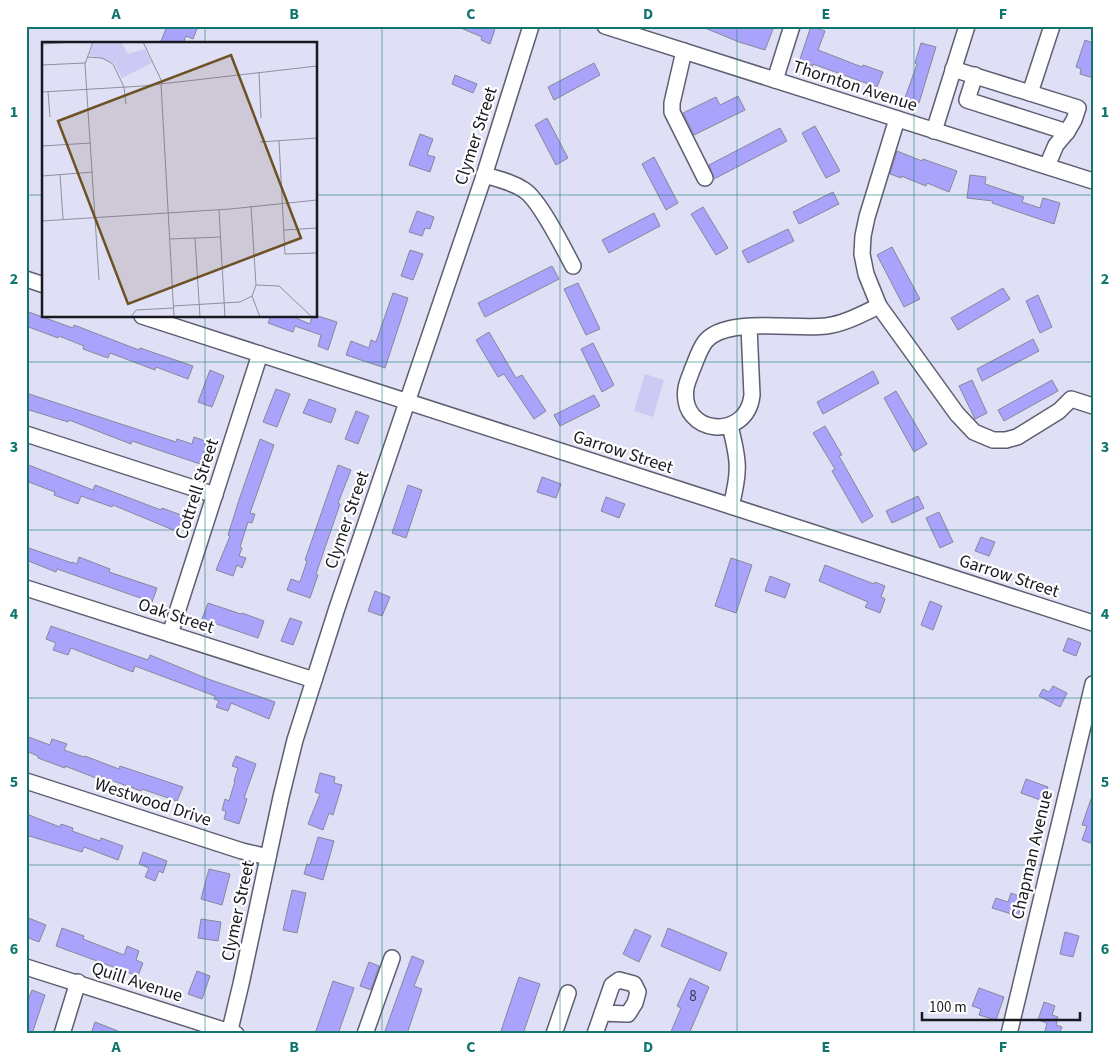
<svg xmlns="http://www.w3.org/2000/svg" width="1119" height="1060" viewBox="0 0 1119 1060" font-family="'Source Sans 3',sans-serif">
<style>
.green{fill:#cccaf4}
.building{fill:#aaa3fb;stroke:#88879b}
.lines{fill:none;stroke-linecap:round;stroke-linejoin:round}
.minor-casing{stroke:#5e5e71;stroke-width:18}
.minor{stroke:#fff;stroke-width:15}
.grid{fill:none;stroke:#0f766e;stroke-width:1;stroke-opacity:0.55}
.labels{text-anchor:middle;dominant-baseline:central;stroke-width:4.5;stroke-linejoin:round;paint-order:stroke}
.number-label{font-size:15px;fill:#3d3b57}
.street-label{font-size:18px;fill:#191820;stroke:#fff}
.inset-road{fill:none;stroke:#908fa0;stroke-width:1}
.view{fill:#6e5225;fill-opacity:0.15;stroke:#6e5225;stroke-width:2.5}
.inset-edge{fill:none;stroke:#191820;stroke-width:2.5}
.neatline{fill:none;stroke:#0f766e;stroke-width:2}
.grid-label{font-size:16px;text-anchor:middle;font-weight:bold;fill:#0f766e}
</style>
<rect width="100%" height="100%" fill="#dfdff5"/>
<polygon class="green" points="645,374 664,380 653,417 634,411"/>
<g class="building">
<polygon points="167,26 198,26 193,39 186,36 183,44 160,44"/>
<polygon points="456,26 496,26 490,44 481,40 482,37"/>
<polygon points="700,26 774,26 765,50 739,42"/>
<polygon points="811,26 825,31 818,50 862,67 863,65 883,72 877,87 813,64 813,66 799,62"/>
<polygon points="1085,40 1093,43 1093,78 1080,74 1081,69 1076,67"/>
<polygon points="921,43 936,47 919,103 905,98 917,64 915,63"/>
<polygon points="594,63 600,75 554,100 548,87"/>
<polygon points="455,75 477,84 473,93 452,84"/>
<polygon points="738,96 745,110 694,135 683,113 716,97 720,105"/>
<polygon points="547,118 568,158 556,165 535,125"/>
<polygon points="815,126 840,171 826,178 802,133"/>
<polygon points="780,128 787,141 714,179 709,165"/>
<polygon points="420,134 433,139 427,155 435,157 430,172 409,165"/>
<polygon points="897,151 922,161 923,159 957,171 949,192 927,183 926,186 901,176 901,178 890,174"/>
<polygon points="654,157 678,203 666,210 642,164"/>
<polygon points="970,175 986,177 985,184 1024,197 1022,202 1040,208 1043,198 1060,203 1054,224 992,203 993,201 967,198"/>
<polygon points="833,192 839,204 799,224 793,212"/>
<polygon points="703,207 728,248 716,255 691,214"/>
<polygon points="417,211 434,217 430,229 425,228 422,236 409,232"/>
<polygon points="654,213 660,226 609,253 602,240"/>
<polygon points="788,229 794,241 748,263 742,251"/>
<polygon points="892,247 920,299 904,307 877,255"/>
<polygon points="410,250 423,254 413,280 401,276"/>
<polygon points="552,266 559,279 485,317 478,303"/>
<polygon points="578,283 600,329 586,335 564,289"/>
<polygon points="1003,288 1010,299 958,330 951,318"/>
<polygon points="393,293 408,298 385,368 346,355 351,341 369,348 371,340 376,342"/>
<polygon points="1038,295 1052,327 1040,333 1026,301"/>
<polygon points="26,311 73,328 74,325 139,350 140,348 193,366 188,379 156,367 155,370 110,353 108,358 83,349 84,346 59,336 58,338 26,326"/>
<polygon points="271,316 291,316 310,324 312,316 318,316 337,322 328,350 318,346 321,335 295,326 293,332 268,323"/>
<polygon points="489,332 516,378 522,375 546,411 534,419 504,374 498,377 476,340"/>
<polygon points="1033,339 1039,351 982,381 977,369"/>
<polygon points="593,343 614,385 602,392 581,349"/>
<polygon points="210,370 224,376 212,407 198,402"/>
<polygon points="873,371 879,383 823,414 817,402"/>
<polygon points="972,380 987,413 975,419 959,386"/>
<polygon points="1052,380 1058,391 1004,421 998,410"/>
<polygon points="276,389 290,394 277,427 263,422"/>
<polygon points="896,391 927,444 914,452 884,398"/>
<polygon points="26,393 176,442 177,439 192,444 194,437 208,442 200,464 132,441 131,444 69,420 68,422 26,409"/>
<polygon points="594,395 600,406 560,426 554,415"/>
<polygon points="309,399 336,409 331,423 303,413"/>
<polygon points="356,411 369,416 358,444 345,439"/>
<polygon points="825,426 842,455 839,456 873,516 862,523 832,471 835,469 813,433"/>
<polygon points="260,439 274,445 250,513 255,514 252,523 248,522 240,547 242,548 239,556 246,558 242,568 237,565 233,576 216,570 230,536 228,535 239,500"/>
<polygon points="26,464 93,490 95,485 161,510 162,508 184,516 178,532 113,505 112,507 81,496 78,504 54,495 55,492 26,481"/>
<polygon points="338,465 351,470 338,503 340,504 316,574 318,575 310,598 287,590 291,579 300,582 307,561 305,560"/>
<polygon points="542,477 561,484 556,498 537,492"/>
<polygon points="408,485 422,490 406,538 392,533"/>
<polygon points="918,496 924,508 892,523 886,511"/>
<polygon points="606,497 625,504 619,518 601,511"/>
<polygon points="939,512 953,542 940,548 926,518"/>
<polygon points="981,537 995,542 989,556 975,551"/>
<polygon points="26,547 72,563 72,562 77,564 79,557 110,569 109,572 157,588 152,602 57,569 56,572 26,560"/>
<polygon points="731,558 752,565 736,613 715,606"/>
<polygon points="825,565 874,584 875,582 885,586 881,597 885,599 880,613 865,607 868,602 819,581"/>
<polygon points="770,576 790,584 785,598 765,591"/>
<polygon points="375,591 390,597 382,616 368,611"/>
<polygon points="930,601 942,606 933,630 921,625"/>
<polygon points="208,603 241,614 242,613 264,621 258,638 202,619"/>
<polygon points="290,618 302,622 293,645 281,641"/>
<polygon points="51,626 148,660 150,655 208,679 275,702 269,719 231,703 228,711 216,707 219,701 214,699 215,696 135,666 133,672 71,648 68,655 53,650 56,643 46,639"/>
<polygon points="1068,638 1081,643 1076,656 1063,651"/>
<polygon points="1053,686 1067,693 1060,707 1039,696 1043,689 1049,692"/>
<polygon points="26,736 50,745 52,739 67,744 64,750 84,757 85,756 119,769 120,766 183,787 177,801 142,789 141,791 102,777 101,780 65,766 65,768 38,758 38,756 26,751"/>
<polygon points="236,756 256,764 244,798 247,799 239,824 224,819 226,811 222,810 225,799 229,801 235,781 234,781 238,768 232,766"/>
<polygon points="320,773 335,777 334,783 342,785 333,815 329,813 323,830 308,824 320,794 315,792"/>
<polygon points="1026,779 1048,787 1043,801 1021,793"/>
<polygon points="1091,799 1093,799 1093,844 1082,840 1087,826 1082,825"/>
<polygon points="29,815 60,827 61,824 73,828 72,831 100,841 101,838 123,846 118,860 84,847 82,852 26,835 26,822"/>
<polygon points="318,837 334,841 323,880 304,874 307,864 310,865"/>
<polygon points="143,852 167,861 163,873 159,871 155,881 145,877 149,868 139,864"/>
<polygon points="209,869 230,874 222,905 201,899"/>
<polygon points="292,890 306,893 297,933 283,930"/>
<polygon points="1011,893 1024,898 1018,916 992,908 996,898 1008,902"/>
<polygon points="26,917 46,925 39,942 26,937"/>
<polygon points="201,919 221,922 218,941 198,938"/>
<polygon points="62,928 84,936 83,939 124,955 127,946 139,951 136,960 143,963 138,976 56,946"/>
<polygon points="668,928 727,953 720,971 661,946"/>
<polygon points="635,929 651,936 639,962 623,954"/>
<polygon points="1065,932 1079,936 1073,957 1060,954"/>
<polygon points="412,956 424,961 414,986 422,989 407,1034 384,1034"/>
<polygon points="369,962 379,966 371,990 360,986"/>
<polygon points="197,971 210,976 202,999 188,994"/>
<polygon points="519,977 540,984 523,1034 500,1034"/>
<polygon points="690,978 709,987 689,1034 670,1034 681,1008 677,1006"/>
<polygon points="333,981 354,988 338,1034 315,1034"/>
<polygon points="979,988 1004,997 996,1020 979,1015 981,1009 972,1006"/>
<polygon points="32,990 45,995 32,1034 26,1034 26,1005"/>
<polygon points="1044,1002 1055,1006 1052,1015 1058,1017 1056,1025 1062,1027 1059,1034 1045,1031 1047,1023 1038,1020"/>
<polygon points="95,1022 123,1033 122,1034 91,1034"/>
</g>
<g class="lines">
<g class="minor-casing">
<g id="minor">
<polyline points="605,26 1093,181"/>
<polyline points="684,51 672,103 672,112 705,178"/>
<polyline points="953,69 1078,108 1074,120 1067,132 1056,145 1047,166"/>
<polyline points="975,75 967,100 1067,132"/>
<polyline points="775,80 792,26"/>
<polyline points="1030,93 1052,26"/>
<polyline points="897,119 867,217 863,236 862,254 866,274 879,306 957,414 974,432 993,440 1006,440 1017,437 1059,411 1071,399 1093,406"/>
<polyline points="934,131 967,26"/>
<path d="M484 175C498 179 512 182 524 190 539 199 564 249 573 266"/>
<polyline points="26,279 44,285"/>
<polyline points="142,316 1093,623"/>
<path d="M749 327 752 395C747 442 679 435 686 388 687 382 690 376 692 370 696 361 699 350 705 342 725 316 794 330 826 326 844 324 862 314 879 306"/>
<path d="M730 426C739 461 740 471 731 506"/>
<polyline points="26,434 215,495"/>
<polyline points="26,588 314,680"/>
<polyline points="170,634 260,354"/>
<polyline points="26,781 242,851 268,857"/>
<polyline points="26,967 236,1034"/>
<polyline points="62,1034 78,982"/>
<polyline points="229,1034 241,984 281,797 295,740 337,608 483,179 531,26"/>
<polyline points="365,1034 392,958"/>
<polyline points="554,1034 568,993"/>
<polyline points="595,1034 612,985 619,980 634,984 638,992 635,1003 628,1014 602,1013"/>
<polyline points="1009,1034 1093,684"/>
</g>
</g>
<use href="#minor" class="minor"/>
</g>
<path class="grid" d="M205 26V44M382 26V1034M560 26V1034M737 26V1034M914 26V1034M26 195H44M316 195H1093M205 316V1034M26 362H1093M26 530H1093M26 698H1093M26 865H1093"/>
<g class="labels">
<g class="number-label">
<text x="693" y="996">8</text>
</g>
<g class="street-label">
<text transform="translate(855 86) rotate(18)">Thornton Avenue</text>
<text transform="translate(476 136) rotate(-72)">Clymer Street</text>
<text transform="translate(623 452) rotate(18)">Garrow Street</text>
<text transform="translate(197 489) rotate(-72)">Cottrell Street</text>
<text transform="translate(347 520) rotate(-71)">Clymer Street</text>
<text transform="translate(1009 576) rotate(18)">Garrow Street</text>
<text transform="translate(176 616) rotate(18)">Oak Street</text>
<text transform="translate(153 802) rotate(18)">Westwood Drive</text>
<text transform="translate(1032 855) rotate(-77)">Chapman Avenue</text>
<text transform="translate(238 911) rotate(-78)">Clymer Street</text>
<text transform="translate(137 982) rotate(18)">Quill Avenue</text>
</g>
</g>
<g transform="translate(42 42)">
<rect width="275" height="275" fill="#dfdff5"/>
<path d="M52 0H79L86 12 103 7 110 21 80 36 72 21 47 13Z" fill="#cccaf4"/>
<path class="inset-road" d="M51 0 43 22 57 238M101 0 121 42M0 2 31 0M45 15 60 16 71 22 82 45 84 62M0 23 43 21M217 30 219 76M119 42 132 275M0 50 101 44 275 24M6 50 8 75M237 99 243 212 275 211M218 100 275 96M0 104 49 101M18 132 21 177M0 134 51 130M177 168 183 275M0 179 188 167 275 158M242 188 275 186M153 196 158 275M128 197 179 195M214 243 237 244 270 275M210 254 218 275M131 264 198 260 210 254 214 243 209 164M89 275 94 268 131 266"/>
<path class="view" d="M189 13 259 196 86 262 16 79Z"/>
<rect width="275" height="275" class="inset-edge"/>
</g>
<rect width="1119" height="1060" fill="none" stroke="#ffffff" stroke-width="55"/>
<path d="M922 1012v8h158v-8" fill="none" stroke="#191820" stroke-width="2.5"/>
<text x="929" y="1012" font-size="15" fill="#191820" stroke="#ffffff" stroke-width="4" paint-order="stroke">100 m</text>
<rect x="28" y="28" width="1064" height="1004" class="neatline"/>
<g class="grid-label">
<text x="116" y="19">A</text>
<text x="294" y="19">B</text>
<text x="471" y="19">C</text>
<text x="648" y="19">D</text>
<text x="826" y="19">E</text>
<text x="1003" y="19">F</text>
<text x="14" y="117">1</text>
<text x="1105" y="117">1</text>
<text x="14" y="284">2</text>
<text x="1105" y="284">2</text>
<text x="14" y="452">3</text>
<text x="1105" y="452">3</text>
<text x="14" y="619">4</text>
<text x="1105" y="619">4</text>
<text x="14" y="787">5</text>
<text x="1105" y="787">5</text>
<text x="14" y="954">6</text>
<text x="1105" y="954">6</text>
<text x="116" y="1052">A</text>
<text x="294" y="1052">B</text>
<text x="471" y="1052">C</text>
<text x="648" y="1052">D</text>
<text x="826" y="1052">E</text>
<text x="1003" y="1052">F</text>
</g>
</svg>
